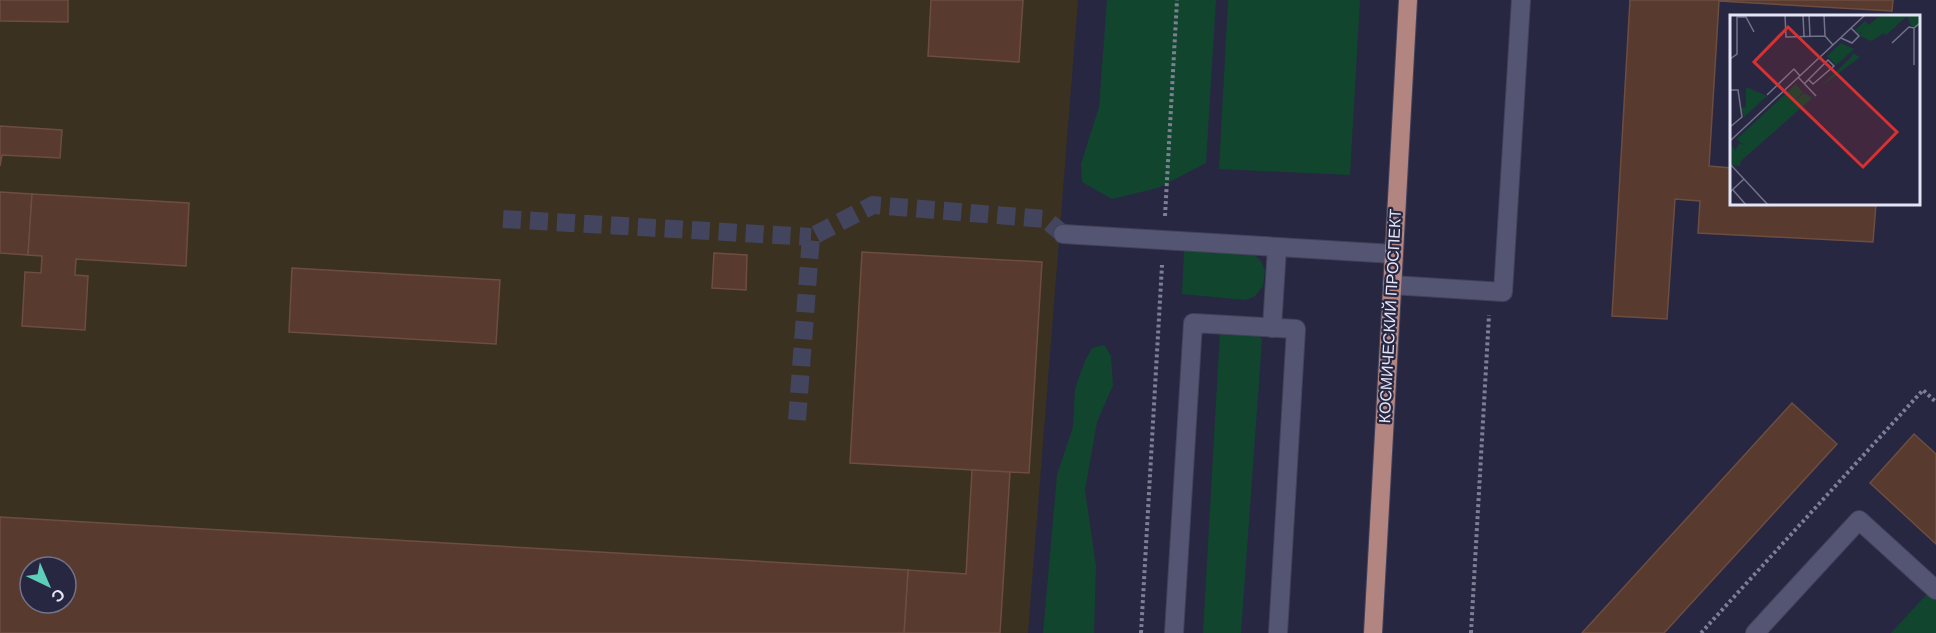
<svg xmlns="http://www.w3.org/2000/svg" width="1936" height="633" viewBox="0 0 1936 633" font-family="Helvetica,sans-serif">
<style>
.industrial{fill:#3a3120;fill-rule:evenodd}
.green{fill:#12452e}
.building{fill:#593a2e;stroke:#6e4d41;stroke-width:1.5;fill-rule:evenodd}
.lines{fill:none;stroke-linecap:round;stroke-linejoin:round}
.minor-tunnel{stroke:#43445d;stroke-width:18;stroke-dasharray:18 9;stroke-linecap:butt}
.minor-casing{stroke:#43425a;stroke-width:20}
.major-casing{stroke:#43425a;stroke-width:20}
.path{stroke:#7e7f95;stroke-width:4;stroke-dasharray:3 3;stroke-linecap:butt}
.minor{stroke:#545573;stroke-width:18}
.major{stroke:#b28580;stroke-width:18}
.labels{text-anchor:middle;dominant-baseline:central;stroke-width:4.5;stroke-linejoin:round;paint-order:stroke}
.street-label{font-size:16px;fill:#e3e5f7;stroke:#272742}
.inset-road{fill:none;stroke:#72738a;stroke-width:1.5}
.view{fill:#d73132;fill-opacity:0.15;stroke:#d73132;stroke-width:3}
.inset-edge{fill:none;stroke:#e3e5f7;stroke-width:3}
</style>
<rect width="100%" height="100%" fill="#272742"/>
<path class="industrial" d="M0 0H1078L1028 633H0ZM30 567H66V603H30Z"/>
<g class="green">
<polygon points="1107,0 1216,0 1206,163 1158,188 1112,199 1082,182 1081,164 1099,107"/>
<polygon points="1228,0 1360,0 1350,175 1219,169"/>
<polygon points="1184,251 1252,253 1261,261 1265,271 1263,286 1254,297 1245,300 1182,294"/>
<polygon points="1220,331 1258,332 1262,340 1241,633 1203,633"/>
<polygon points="1104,345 1111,356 1113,385 1097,422 1085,490 1096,566 1094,633 1043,633 1057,475 1073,427 1075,389 1085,361 1092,348"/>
<polygon points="1928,593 1936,600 1936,633 1891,633"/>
</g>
<g class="building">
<polygon points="0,0 68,0 68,22 0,21"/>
<polygon points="931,0 1023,0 1019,62 928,56"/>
<polygon points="1630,0 1893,0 1892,11 1719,1 1709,166 1732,168 1732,204 1876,204 1873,242 1698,233 1700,201 1675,199 1667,319 1612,316"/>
<polygon points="0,126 62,130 60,158 2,155 0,166"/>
<polygon points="0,192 32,194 28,255 0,253"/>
<polygon points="32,194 189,203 186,266 76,259 75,275 88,276 85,330 22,326 25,272 41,273 42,256 28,255"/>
<polygon points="862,252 1042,262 1029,473 850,463"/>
<polygon points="714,253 747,255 746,290 712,288"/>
<polygon points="292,268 500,280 496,344 289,332"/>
<polygon points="1792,403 1837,444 1664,633 1582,633"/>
<polygon points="1914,434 1936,454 1936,544 1870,483"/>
<polygon points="972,470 1010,472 1000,633 904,633 908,570 966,574"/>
<path d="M0 517 908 570 904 633H0ZM30 567H66V603H30Z"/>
</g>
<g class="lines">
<g class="minor-tunnel">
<polyline points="503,219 811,237"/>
<polyline points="797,420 811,237 873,205 1045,219 1063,234"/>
</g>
<g class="minor-casing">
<g id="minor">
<polyline points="1063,234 1394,254"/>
<polyline points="1392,285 1503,292 1521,0"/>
<polyline points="1272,328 1277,247"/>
<polyline points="1174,633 1193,323 1296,329 1278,633"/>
<polyline points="1755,633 1859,520 1936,590"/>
</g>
</g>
<g class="major-casing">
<polyline id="major" points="1373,633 1408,0"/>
</g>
<g class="path">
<polyline points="1165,216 1177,0"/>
<polyline points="1141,633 1162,265"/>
<polyline points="1471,633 1489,315"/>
<polyline points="1701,633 1923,390 1936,402"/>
</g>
<use href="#minor" class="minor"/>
<use href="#major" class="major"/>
</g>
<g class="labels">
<g class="street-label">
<text transform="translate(1390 316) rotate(-87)">КОСМИЧЕСКИЙ ПРОСПЕКТ</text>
</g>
</g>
<g transform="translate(1730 15)">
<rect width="190" height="190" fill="#272742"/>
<path d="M163 0H190V12H182L177 1 156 20 154 18 141 26 130 21 132 15 129 20 125 15 135 6 139 10 148 2ZM111 28 124 34 106 50 97 41ZM123 38 130 42 89 73 121 42ZM66 69 73 77 58 91 74 78 82 83 11 146 10 151 1 150 0 132 2 130 5 136 9 128 16 131 7 125 9 122ZM16 72 37 81 14 102 11 93 16 92Z" fill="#12452e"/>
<path class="inset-road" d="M55 0 56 22 95 21 103 30M73 0 74 21M79 0 80 21M94 0 95 21M111 23 122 28 129 21 121 13M162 28 179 12 184 13M0 44 7 39V2H16L24 17M184 50V13L191 7M68 62 86 81M74 69 98 45 104 51 83 69 79 65M0 75H8L12 102 0 112M37 80 64 54 70 61M0 126 135 0M0 149 39 191M3 175 17 191M0 177 14 164"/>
<path class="view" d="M58 12 167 117 133 152 24 47Z"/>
<rect width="190" height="190" class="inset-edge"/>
</g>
<g transform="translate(48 585) rotate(136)"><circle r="28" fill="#272742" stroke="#72738a" stroke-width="1.5"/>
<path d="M0-4.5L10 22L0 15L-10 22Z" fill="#5dceb9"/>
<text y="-9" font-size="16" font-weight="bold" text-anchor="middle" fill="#e3e5f7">С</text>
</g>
</svg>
